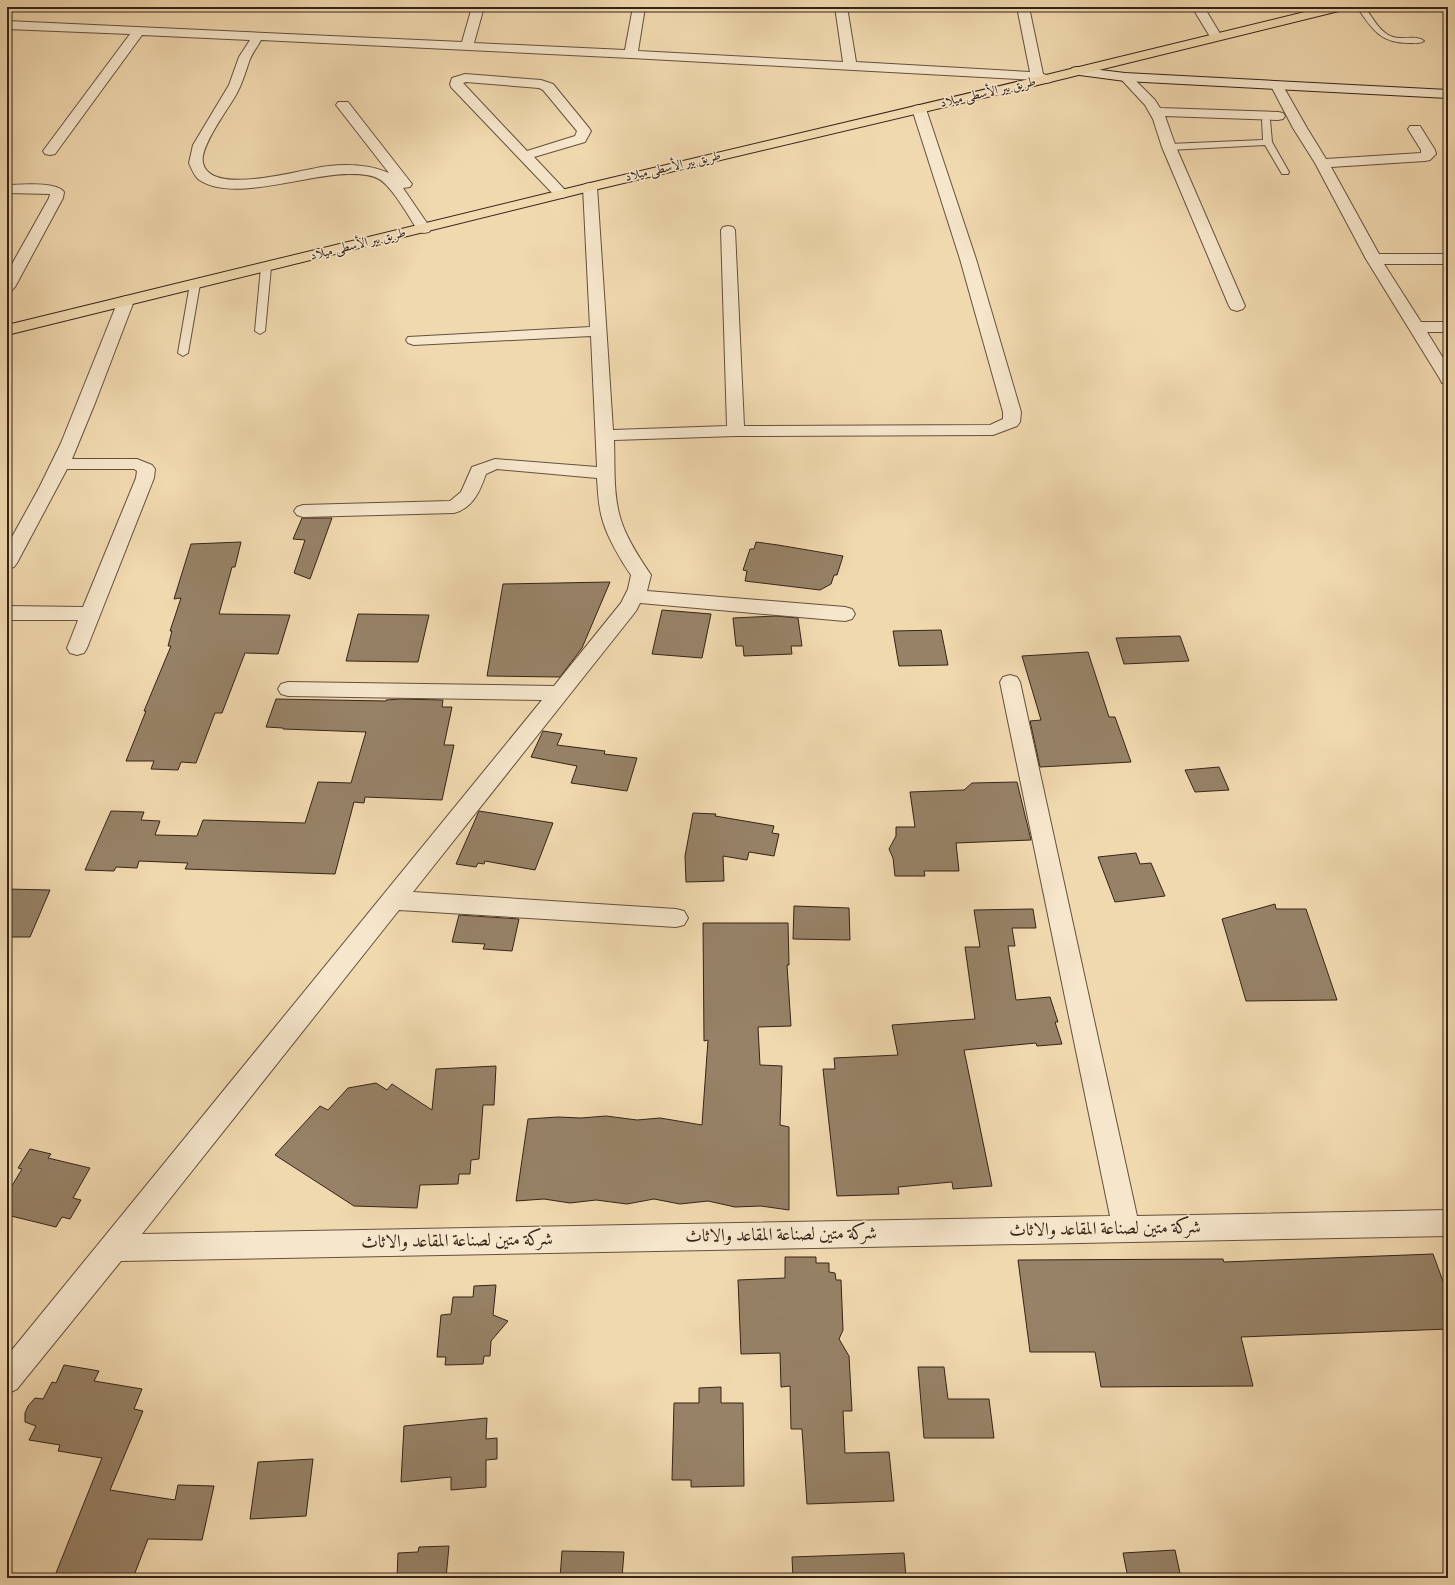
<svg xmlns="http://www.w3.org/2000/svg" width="1455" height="1585" viewBox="0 0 1455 1585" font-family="'Sorts Mill Goudy',Amiri,serif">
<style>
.building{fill:#978267;stroke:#362318}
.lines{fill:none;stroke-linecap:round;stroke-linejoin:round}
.service-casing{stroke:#65503e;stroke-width:2}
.minor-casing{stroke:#65503e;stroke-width:2}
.secondary-casing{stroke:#362318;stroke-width:2}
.primary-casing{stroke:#362318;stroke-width:2}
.service{fill:#f6e6cb;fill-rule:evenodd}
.minor{fill:#f6e6cb;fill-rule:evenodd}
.secondary{fill:#f6e6cb;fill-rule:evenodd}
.primary{fill:#f1d9af;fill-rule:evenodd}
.labels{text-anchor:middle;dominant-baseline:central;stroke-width:3.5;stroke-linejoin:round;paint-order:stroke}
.far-street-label{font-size:13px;fill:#362318;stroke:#f6e6cb}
.near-street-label{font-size:18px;fill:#362318;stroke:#f6e6cb}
</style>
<rect width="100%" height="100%" fill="#f1d9af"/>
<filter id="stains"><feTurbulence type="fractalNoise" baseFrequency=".005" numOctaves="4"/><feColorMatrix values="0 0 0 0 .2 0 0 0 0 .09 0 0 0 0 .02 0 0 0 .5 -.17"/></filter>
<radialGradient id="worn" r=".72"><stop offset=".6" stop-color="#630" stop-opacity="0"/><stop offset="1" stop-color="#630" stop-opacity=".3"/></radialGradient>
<g class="building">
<polygon points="302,518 332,518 310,579 294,573 305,540 293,539"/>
<polygon points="241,542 235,567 232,567 219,614 290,615 278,654 245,653 222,713 215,713 196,763 181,762 178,770 151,769 154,761 126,761 146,711 144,711 171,646 168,646 172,631 170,631 181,598 174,599 191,544"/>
<polygon points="756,542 778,545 843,556 837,575 834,575 831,584 820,590 745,581 747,571 743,570 750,549 754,549"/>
<polygon points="610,582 582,648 560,677 487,676 503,584"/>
<polygon points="662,610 711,614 702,658 652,654"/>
<polygon points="358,614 429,615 418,662 346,661"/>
<polygon points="776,616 798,618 802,646 791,646 792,654 744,656 743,646 736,646 733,618"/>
<polygon points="941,630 948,665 899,666 893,631"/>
<polygon points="1180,636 1189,661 1124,664 1116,638"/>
<polygon points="1088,652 1109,717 1115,717 1131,762 1040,767 1030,721 1041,720 1022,656"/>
<polygon points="276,699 386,701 386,700 400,699 443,700 442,707 452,707 444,745 454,745 442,800 365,797 364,803 354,802 335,874 185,869 188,863 139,861 137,868 116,867 114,871 85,870 111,811 144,812 141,820 160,821 155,835 197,836 203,820 305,823 318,782 351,783 366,732 283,729 283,728 266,727"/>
<polygon points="543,731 562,734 557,745 605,751 604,754 637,758 627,791 571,783 577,766 531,757"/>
<polygon points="1219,767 1229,790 1195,792 1185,770"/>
<polygon points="1017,782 1031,840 956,843 959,871 924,871 925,876 895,876 893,858 889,849 896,836 896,827 915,827 910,792 964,790 972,783"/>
<polygon points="479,811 553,823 535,870 485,861 484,864 478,863 476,867 456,864"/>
<polygon points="693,813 716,814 715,816 774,826 772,833 779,834 774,856 749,852 747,860 723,856 724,881 686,882 685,856"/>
<polygon points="1136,853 1140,864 1151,863 1165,896 1115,902 1098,857"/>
<polygon points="7,889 50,890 30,937 7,937"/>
<polygon points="1275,904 1276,909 1306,909 1337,1000 1246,1001 1222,919"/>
<polygon points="794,906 849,908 850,940 793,939"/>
<polygon points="1033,909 1036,928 1012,928 1015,946 1008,946 1016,1000 1050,997 1058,1022 1055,1022 1062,1044 1037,1046 1036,1043 964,1050 992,1186 953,1189 952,1182 898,1187 899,1194 837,1196 823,1069 835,1069 834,1058 898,1055 892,1025 975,1019 965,947 980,947 974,910"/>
<polygon points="459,915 519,919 512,951 483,949 485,944 452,942"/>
<polygon points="703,923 788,923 789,965 787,965 791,1026 758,1027 760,1065 782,1066 780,1125 789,1127 789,1210 761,1206 735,1207 708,1201 680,1204 654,1199 627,1204 596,1200 570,1203 544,1199 516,1201 528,1119 558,1117 581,1118 606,1116 637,1120 660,1118 702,1125 708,1040 704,1041"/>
<polygon points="496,1066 494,1105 483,1105 479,1159 471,1160 470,1174 459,1174 458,1184 420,1185 417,1208 354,1206 275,1155 320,1106 328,1110 348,1088 376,1083 387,1090 392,1084 432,1110 436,1069"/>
<polygon points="30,1149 51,1154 48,1158 90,1168 73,1198 81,1200 70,1219 62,1217 56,1227 7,1215 7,1194 22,1169 18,1168"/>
<polygon points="1433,1254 1448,1295 1448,1329 1241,1337 1253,1386 1101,1387 1095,1352 1030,1352 1018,1260 1223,1259 1224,1262"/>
<polygon points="785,1257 816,1257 816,1263 829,1263 829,1272 835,1273 836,1280 841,1280 843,1330 839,1339 849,1356 852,1411 843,1411 845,1453 889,1452 894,1501 807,1504 802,1429 791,1429 790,1386 781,1387 780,1353 741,1354 738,1280 785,1278"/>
<polygon points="496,1285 493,1315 508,1321 491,1341 490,1356 484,1356 483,1364 445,1365 446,1357 437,1357 441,1315 451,1314 453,1297 473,1297 474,1286"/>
<polygon points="64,1365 99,1371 94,1381 142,1389 134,1409 143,1411 110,1490 175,1500 178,1485 214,1486 202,1540 148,1539 133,1578 54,1578 102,1458 58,1451 60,1445 29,1440 36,1426 25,1422 25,1413 28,1406 35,1398 43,1399 52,1382 56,1383"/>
<polygon points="918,1367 944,1367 948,1399 989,1399 994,1438 924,1438"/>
<polygon points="721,1387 721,1403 743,1403 744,1486 691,1487 691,1480 672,1480 674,1403 699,1403 699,1388"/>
<polygon points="487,1418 486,1439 497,1438 497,1459 486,1460 486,1487 451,1490 451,1477 401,1482 404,1426"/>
<polygon points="313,1459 306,1516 250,1519 258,1462"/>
<polygon points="449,1546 446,1578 397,1578 398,1553 418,1552 419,1547"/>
<polygon points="1175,1550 1181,1578 1128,1578 1123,1553"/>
<polygon points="562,1551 624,1552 622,1578 560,1578"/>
<polygon points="904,1553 906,1578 793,1578 792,1557"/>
</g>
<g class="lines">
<g class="service-casing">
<g id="service">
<path d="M1357 7H1365C1372 17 1380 33 1393 37 1402 40 1417 35 1424 41 1420 44 1414 43 1409 43 1380 43 1372 29 1357 7Z"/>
<polygon points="1266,117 1270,120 1272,142 1289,172 1288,174 1282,174 1265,145 1169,150 1165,147 1169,144 1263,140 1262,120"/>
<polygon points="266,264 271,267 265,331 260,334 255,331 261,267"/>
<polygon points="195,281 200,284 188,353 183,356 178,353 190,284"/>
</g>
</g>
<g class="minor-casing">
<g id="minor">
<polygon points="7,7 15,7 11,12 7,13"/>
<path d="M472 7H484L474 43 625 50 633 7H645L638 51 843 62 835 7H847L856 62 1030 72 1017 7H1029L1043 74 1051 76 1052 79 1051 82 1046 83 1036 80 631 58 261 40C258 46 253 52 250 59 246 70 243 82 237 93 229 108 199 147 203 163 211 198 305 168 329 166 349 164 370 165 389 173L336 105 338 102H348L412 184 410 187 403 188 431 229 429 232 424 233 419 232C410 219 392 186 379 179 370 174 359 174 350 174 309 173 231 204 198 179 194 175 191 168 189 163L193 145 229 85 239 57 250 40 142 35 55 154 50 155 45 154 43 151 130 34 7 29V21L462 42Z"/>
<path d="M897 7H918L916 10C910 11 905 11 899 10Z"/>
<polygon points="1192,7 1204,7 1222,37 1220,40 1212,40"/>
<polygon points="1125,73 1129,74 1155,100 1160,108 1278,112 1283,113 1285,116 1283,119 1278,120 1165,116 1176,147 1245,306 1243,309 1237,311 1231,309 1229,306 1162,147 1153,119 1145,105 1119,77 1121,74"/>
<path d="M465 74 541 80 553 84 589 128 591 131 585 142 534 157 566 191 568 194 566 197 561 198 556 197 451 87 450 84 452 78ZM466 82 539 88 543 90 577 131 575 136 527 151 463 83Z"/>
<polygon points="1277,82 1282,83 1283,86 1307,128 1326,159 1421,153 1421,150 1408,129 1410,126 1420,126 1435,150 1436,154 1430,160 1425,161 1331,167 1379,254 1448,254 1448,264 1384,264 1421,322 1448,322 1448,332 1427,332 1448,366 1448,384 1442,383 1440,379 1366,259 1315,163 1293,128 1271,86 1272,83"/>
<path d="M919 105 924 106 926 109 976 259 1021 412 1020 422 1017 426 993 435 736 436 614 440C615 466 613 493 620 517 625 536 640 559 651 575L647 591 845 607 852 609 855 614 852 619 845 621 640 603 636 611 413 892 676 909 684 911 688 918 684 925 676 927 399 910 142 1234 1110 1216 1000 682 1003 677 1010 675 1017 677 1020 682 1137 1216 1448 1210V1236L121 1261 17 1389 7 1394V1356L542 700 288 696 281 694 278 689 281 684 288 682 554 686 621 603 628 589 631 575C621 561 606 535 602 518 598 504 598 491 597 478L497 469 486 474C480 491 473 508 454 513L303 517 297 515 294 511 297 507 303 505 450 501 461 492 472 467 495 459 597 467 591 336 414 345 408 343 406 340 408 337 590 327 583 187 585 184 590 183 595 184 597 187 613 430 727 426 721 230 723 227 728 226 733 227 735 230 744 426 990 425 1003 419V412L960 259 912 109 914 106Z"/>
<path d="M7 185C20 185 56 181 64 192L63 198 15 287 12 290 7 292V273L49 198 50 194 7 193Z"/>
<polygon points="126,296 132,298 134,301 95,403 72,459 137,459 152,465 155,469 154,478 87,648 84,653 77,655 70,653 67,648 78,620 7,620 7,606 83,607 136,478 137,471 134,469 67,469 17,563 14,567 7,569 7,546 39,488 61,443 118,301 120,298"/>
</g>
</g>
<g class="secondary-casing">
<polygon id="secondary" points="1076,67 1125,73 1448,90 1448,98 1125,81 1072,74 1070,71 1072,68"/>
</g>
<g class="primary-casing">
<polygon id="primary" points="1325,7 1345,7 1343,10 1046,83 590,191 7,335 7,325 590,183 1046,75"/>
</g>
<use href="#service" class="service"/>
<use href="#minor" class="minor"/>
<use href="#secondary" class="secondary"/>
<use href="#primary" class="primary"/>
</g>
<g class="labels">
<g class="far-street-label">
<text transform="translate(988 93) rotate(-13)">طريق بير الأسطى ميلاد</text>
<text transform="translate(673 167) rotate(-13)">طريق بير الأسطى ميلاد</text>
<text transform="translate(358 245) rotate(-14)">طريق بير الأسطى ميلاد</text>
</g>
<g class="near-street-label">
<text transform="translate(1105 1230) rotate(-1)">شركة متين لصناعة المقاعد والاثاث</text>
<text transform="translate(781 1236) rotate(-1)">شركة متين لصناعة المقاعد والاثاث</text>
<text transform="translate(457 1242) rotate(-1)">شركة متين لصناعة المقاعد والاثاث</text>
</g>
</g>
<rect width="1455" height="1585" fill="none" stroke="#f1d9af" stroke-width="24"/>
<rect x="8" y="8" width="1439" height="1569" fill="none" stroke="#362318" stroke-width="2"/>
<rect x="12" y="12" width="1431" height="1561" fill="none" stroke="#362318"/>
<rect width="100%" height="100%" filter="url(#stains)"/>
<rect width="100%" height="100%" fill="url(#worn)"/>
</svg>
